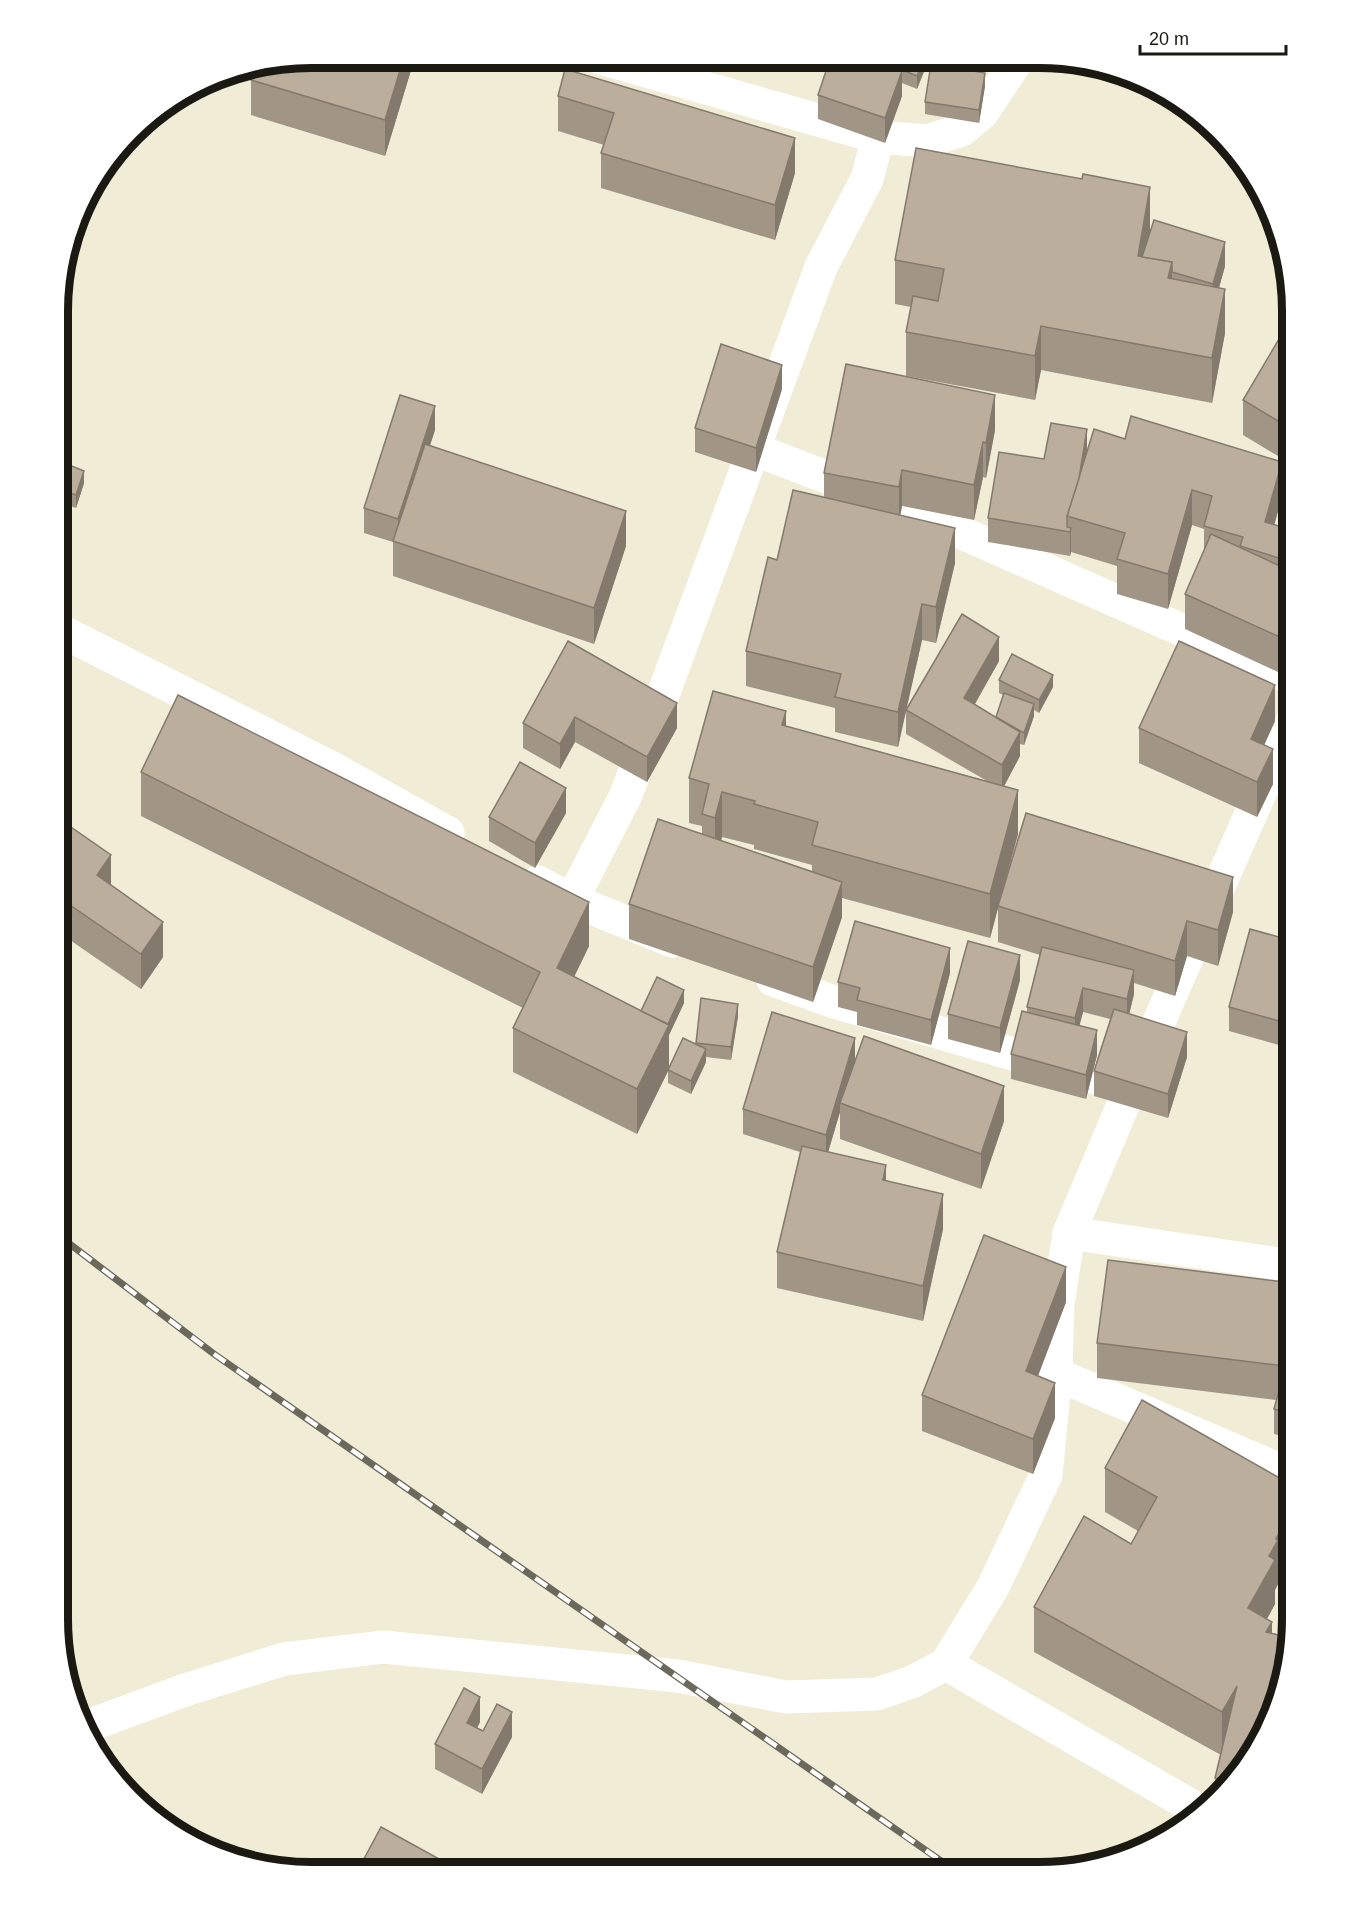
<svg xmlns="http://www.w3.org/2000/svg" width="1350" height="1929" viewBox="0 0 1350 1929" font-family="Arial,sans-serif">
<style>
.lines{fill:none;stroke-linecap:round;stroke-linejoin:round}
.minor{stroke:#fff;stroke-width:33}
.rail-casing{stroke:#6b695c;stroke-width:7}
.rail{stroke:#fff;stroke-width:4.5;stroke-dasharray:14;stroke-linecap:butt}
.wall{fill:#a19686;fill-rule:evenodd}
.shaded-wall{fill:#837a6d}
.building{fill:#bbae9c;stroke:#837a6d;stroke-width:1.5}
.rim{fill:none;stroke:#1b1a12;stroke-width:8}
</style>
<rect width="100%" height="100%" fill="#f0ecd6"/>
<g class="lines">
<g class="minor">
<polyline points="600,58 874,136"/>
<polyline points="753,449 894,503 1293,679"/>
<polyline points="59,630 334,769 448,833"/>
<polyline points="538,882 572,900 626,795 821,267 867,179 878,137 927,141 962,130 982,113 1018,59"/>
<polyline points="572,900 672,941"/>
<polyline points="773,980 834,1002 1130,1088"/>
<polyline points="1069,1233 1293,1266"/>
<polyline points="1056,1374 1292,1475"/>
<polyline points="946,1664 1202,1812"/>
<polyline points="82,1728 185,1690 284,1659 383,1647 678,1676 786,1697 877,1694 912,1682 946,1664 993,1587 1046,1475 1056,1374 1058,1304 1069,1233 1145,1053 1293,719"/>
</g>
<g class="rail-casing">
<polyline id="rail" points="58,1235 214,1354 957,1872"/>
</g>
<use href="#rail" class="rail"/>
</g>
<g class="wall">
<polygon points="310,57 415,57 385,156 251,115 251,80"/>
<polygon points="674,58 708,58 707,62"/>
<polygon points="722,58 825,58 824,70 722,64"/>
<polygon points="830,59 929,59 917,89 902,83 902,96 885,143 818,119 818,95"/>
<polygon points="241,68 238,78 225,73 229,71"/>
<polygon points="565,69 795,173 775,240 601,188 601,153 604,145 558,131 558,96"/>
<polygon points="985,86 979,123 925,114 925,102"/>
<polygon points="1150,231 1225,266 1219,288 1225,333 1212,403 1041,370 1035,400 906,376 906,332 911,307 895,304 895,260"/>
<polygon points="1293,318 1293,465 1243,435 1243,400"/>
<polygon points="782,389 756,472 695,452 695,428"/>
<polygon points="435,430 430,445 626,546 594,644 393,576 393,542 364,533 364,508"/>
<path d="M995 430 986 478 983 477 974 520 902 506 900 515 955 563 936 643 922 640 906 709 999 661 975 704 996 717 1003 695 999 693V680L1053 687 1039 713 1034 710V716L1024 745 1020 744V756L1004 786 1018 834 1001 897 1233 912 1218 966 1187 956 1175 996 1134 983V994L1129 1014 1187 1057 1168 1118 1094 1096V1071L1110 1019 1083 1012 1079 1026 1097 1055 1086 1099 1011 1079V1054L1027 1012V1007L1040 955 998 942V908L990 938 842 898V917L813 1002 629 939V904L702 834V826L689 823V778L786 726 987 781 906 734V710L898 747 835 732V708L746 686V651L777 560 824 497V473ZM722 837 754 845V849L812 865V871L721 841Z"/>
<polygon points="1087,452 1282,497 1274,525 1293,530 1293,679 1185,629 1185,594 1204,551 1204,529 1192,525 1168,609 1117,594 1117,566 1071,552 1070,556 988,542 988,518 1044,459"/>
<polygon points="59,461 84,483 76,508 59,502"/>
<polygon points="568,641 677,728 647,782 575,742 560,769 523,748 523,723"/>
<polygon points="1275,721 1264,745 1273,784 1257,817 1139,763 1139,728"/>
<polygon points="141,772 589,946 574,977 641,1011 684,1003 669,1035 669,1068 696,1044 701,998 738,1016 731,1060 706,1057 706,1062 691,1094 668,1083 668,1071 637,1134 513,1072 513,1028 523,1008 141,816"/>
<polygon points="566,813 535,868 489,841 489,817"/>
<polygon points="58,818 111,885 163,957 141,989 67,938 58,951"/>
<polygon points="1293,941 1293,1049 1229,1031 1229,1007"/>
<polygon points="950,973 931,1045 857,1025 857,1012 838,1007 838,982"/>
<polygon points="1020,980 1000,1053 948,1039 948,1014"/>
<polygon points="855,1060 1004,1121 981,1189 840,1139 840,1112 828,1152 886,1180 943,1229 923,1321 777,1288 777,1252 800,1152 743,1134 743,1109"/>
<polygon points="1293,1283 1293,1330 1290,1349 1293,1340 1293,1439 1274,1434 1274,1409 1276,1400 1097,1378 1097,1343"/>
<polygon points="1066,1302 1038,1376 1055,1418 1033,1474 922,1431 922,1395"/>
<polygon points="1142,1400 1278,1580 1278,1584 1275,1590 1275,1604 1267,1619 1272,1633 1291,1638 1291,1610 1292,1607 1292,1635 1279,1700 1250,1760 1215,1799 1215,1778 1221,1755 1034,1652 1034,1607 1131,1544 1138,1531 1105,1512 1105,1468"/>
<polygon points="480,1722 477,1728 483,1731 512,1737 482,1794 435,1769 435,1744"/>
</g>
<g class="shaded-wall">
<polygon points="404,57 415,57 385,156 385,120"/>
<polygon points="924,59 929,59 917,89 917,76"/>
<polygon points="241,68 238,78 238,69"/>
<polygon points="902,71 902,96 885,143 885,118"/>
<polygon points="985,73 985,86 979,123 979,110"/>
<polygon points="795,138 795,173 775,240 775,205"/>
<polygon points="1150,187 1150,231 1144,264 1138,256"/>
<polygon points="1225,242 1225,266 1213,309 1213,284"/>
<polygon points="1172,262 1172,307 1168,278"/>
<polygon points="1225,289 1225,333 1212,403 1212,358"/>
<polygon points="1041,326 1041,370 1035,400 1035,356"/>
<polygon points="782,365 782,389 756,472 756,448"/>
<polygon points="995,395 995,430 986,478 986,443"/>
<polygon points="435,406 435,430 398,544 398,519"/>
<polygon points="1087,429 1087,453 1070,517"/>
<polygon points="983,442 983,477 974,520 974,485"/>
<polygon points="1282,462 1282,497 1266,554 1265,522"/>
<polygon points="902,470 902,506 899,523 899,487"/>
<polygon points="84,471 84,483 76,508 76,495"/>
<polygon points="1192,490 1192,525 1168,609 1168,574"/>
<polygon points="626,511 626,546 594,644 594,608"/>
<polygon points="955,528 955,563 936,643 936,607"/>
<polygon points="1071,528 1071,552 1070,556 1070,532"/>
<polygon points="1293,546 1293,581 1289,596 1289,561"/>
<polygon points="922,604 922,640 898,747 898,712"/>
<polygon points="999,637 999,661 964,723 964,698"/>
<polygon points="1053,675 1053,687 1039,713 1039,700"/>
<polygon points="1275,685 1275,721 1251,774 1251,739"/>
<polygon points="677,703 677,728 647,782 647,757"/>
<polygon points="1034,704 1034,716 1024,745 1024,733"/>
<polygon points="786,711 786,756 782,725"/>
<polygon points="575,717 575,742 560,769 560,744"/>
<polygon points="1020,732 1020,756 1002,790 1002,765"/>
<polygon points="1273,749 1273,784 1257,817 1257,782"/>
<polygon points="566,788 566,813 535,868 535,843"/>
<polygon points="1018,790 1018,834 990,938 990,894"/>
<polygon points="722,792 722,837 715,862 715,818"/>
<polygon points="111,855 111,890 97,875"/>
<polygon points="1233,877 1233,912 1218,966 1218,930"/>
<polygon points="842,882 842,917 813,1002 813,967"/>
<polygon points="589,902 589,946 557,1012 557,968"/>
<polygon points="67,903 67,938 58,951 58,916"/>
<polygon points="1187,921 1187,956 1175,996 1175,961"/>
<polygon points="163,922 163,957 141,989 141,954"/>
<polygon points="950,948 950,973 931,1045 931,1020"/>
<polygon points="1020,955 1020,980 1000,1053 1000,1028"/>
<polygon points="1134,970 1134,994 1127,1023 1127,999"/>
<polygon points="1083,988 1083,1012 1075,1043 1075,1018"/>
<polygon points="684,990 684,1003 669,1035 669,1069 637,1134 637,1089"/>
<polygon points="738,1004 738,1016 731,1060 731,1047"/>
<polygon points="1097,1030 1097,1055 1086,1099 1086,1075"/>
<polygon points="1187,1032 1187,1057 1168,1118 1168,1094"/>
<polygon points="855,1038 855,1062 840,1103 840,1112 826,1159 826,1135"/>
<polygon points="706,1049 706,1062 691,1094 691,1081"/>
<polygon points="1004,1086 1004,1121 981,1189 981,1154"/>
<polygon points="886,1165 886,1201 883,1180"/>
<polygon points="943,1194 943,1229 923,1321 923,1286"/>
<polygon points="1066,1267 1066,1302 1026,1407 1026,1371"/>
<polygon points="1293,1295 1293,1330 1284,1401 1284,1366"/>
<polygon points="1055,1383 1055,1418 1033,1474 1033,1439"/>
<polygon points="1292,1509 1292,1553 1278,1580 1278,1584 1275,1590 1275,1604 1248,1653 1248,1608 1276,1539"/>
<polygon points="1272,1622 1272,1666 1266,1632"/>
<polygon points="1237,1686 1222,1756 1222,1712"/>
<polygon points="480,1697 480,1722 467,1748 467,1723"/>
<polygon points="512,1712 512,1737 482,1794 482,1769"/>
<polygon points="441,1860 441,1870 435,1870"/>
</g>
<g class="building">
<polygon points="310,57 404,57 385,120 251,80 255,66"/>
<polygon points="830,59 867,59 902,71 885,118 818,95"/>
<polygon points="897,59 924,59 917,76 892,66 893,64 896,64"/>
<polygon points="931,64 985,73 979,110 925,102"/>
<polygon points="565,69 795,138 775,205 601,153 614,113 558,96"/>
<polygon points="916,148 1082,179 1083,174 1150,187 1138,256 1172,262 1168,278 1225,289 1212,358 1041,326 1035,356 906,332 913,296 938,301 944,269 895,260"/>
<polygon points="1154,220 1225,242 1213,284 1172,272 1172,262 1142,257"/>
<polygon points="1292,317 1293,318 1293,430 1243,400"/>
<polygon points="721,344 782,365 756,448 695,428"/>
<polygon points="846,364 995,395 986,443 983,442 974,485 902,470 899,487 824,473"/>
<polygon points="400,395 435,406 398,519 364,508"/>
<polygon points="1131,416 1282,462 1265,522 1293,530 1293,546 1289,561 1240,546 1243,537 1204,526 1212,496 1192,490 1168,574 1117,559 1125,533 1067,516 1094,429 1125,439"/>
<polygon points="1051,423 1087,429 1079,478 1067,516 1067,527 1071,528 1070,532 988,518 999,452 1044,459"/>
<polygon points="425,444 626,511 594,608 393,541"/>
<polygon points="59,461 84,471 76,495 59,489"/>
<polygon points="793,490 955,528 936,607 922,604 898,712 835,697 841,674 746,651 768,557 777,560"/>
<polygon points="1211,534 1293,572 1293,643 1185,594"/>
<polygon points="962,614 999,637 964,698 1020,732 1002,765 906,710"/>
<polygon points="568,641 677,703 647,757 575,717 560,744 523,723"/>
<polygon points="1179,641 1275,685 1251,739 1273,749 1257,782 1139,728"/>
<polygon points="1012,654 1053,675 1039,700 999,680"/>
<polygon points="713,691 786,711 782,725 1018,790 990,894 812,845 818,822 754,804 755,801 722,792 715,818 702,814 709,784 689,778"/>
<polygon points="1004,693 1034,704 1024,733 996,717"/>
<polygon points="178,695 589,902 557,968 669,1025 637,1089 513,1028 540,972 141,772"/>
<polygon points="520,762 566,788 535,843 489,817"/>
<polygon points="1026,813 1233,877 1218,930 1187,921 1175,961 998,906"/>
<polygon points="58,818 111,855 97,875 163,922 141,954 67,903 58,916"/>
<polygon points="658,819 842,882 813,967 629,904"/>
<polygon points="855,921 950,948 931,1020 857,1000 860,988 838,982"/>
<polygon points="1250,929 1293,941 1293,1025 1229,1007"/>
<polygon points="968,941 1020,955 1000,1028 948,1014"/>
<polygon points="1042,947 1134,970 1127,999 1083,988 1075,1018 1027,1007"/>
<polygon points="657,977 684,990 668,1024 641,1011"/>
<polygon points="701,998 738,1004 731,1047 696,1043"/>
<polygon points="1114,1009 1187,1032 1168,1094 1094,1071"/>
<polygon points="1022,1011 1097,1030 1086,1075 1011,1054"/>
<polygon points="772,1012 855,1038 826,1135 743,1109"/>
<polygon points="864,1036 1004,1086 981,1154 840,1103"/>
<polygon points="683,1038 706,1049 691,1081 668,1070"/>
<polygon points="802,1146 886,1165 883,1180 943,1194 923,1286 777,1252"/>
<polygon points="984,1235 1066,1267 1026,1371 1055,1383 1033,1439 922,1395"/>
<polygon points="1108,1260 1293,1283 1293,1295 1284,1366 1097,1343"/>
<polygon points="1293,1340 1293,1414 1274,1409"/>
<polygon points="1142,1400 1292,1485 1292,1509 1276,1539 1278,1540 1269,1556 1275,1560 1248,1608 1272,1622 1266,1632 1292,1638 1279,1700 1250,1760 1231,1781 1215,1778 1237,1686 1222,1712 1034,1607 1084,1516 1131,1544 1157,1497 1105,1468"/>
<polygon points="464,1688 480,1697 467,1723 483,1731 497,1704 512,1712 482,1769 435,1744"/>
<polygon points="381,1827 441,1860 435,1870 358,1870"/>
<polygon points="558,1862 566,1871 549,1871"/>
</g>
<path d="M0 0H1350V1929H0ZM311 68H1039A243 243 0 0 1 1282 311V1619A243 243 0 0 1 1039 1862H311A243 243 0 0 1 68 1619V311A243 243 0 0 1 311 68Z" fill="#fff" fill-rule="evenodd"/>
<path class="rim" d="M311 68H1039A243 243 0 0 1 1282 311V1619A243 243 0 0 1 1039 1862H311A243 243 0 0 1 68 1619V311A243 243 0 0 1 311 68Z"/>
<path d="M1140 45v9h146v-9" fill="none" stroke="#1b1a12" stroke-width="3"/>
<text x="1149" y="45" font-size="18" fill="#1b1a12" stroke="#ffffff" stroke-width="4.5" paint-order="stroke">20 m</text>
</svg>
